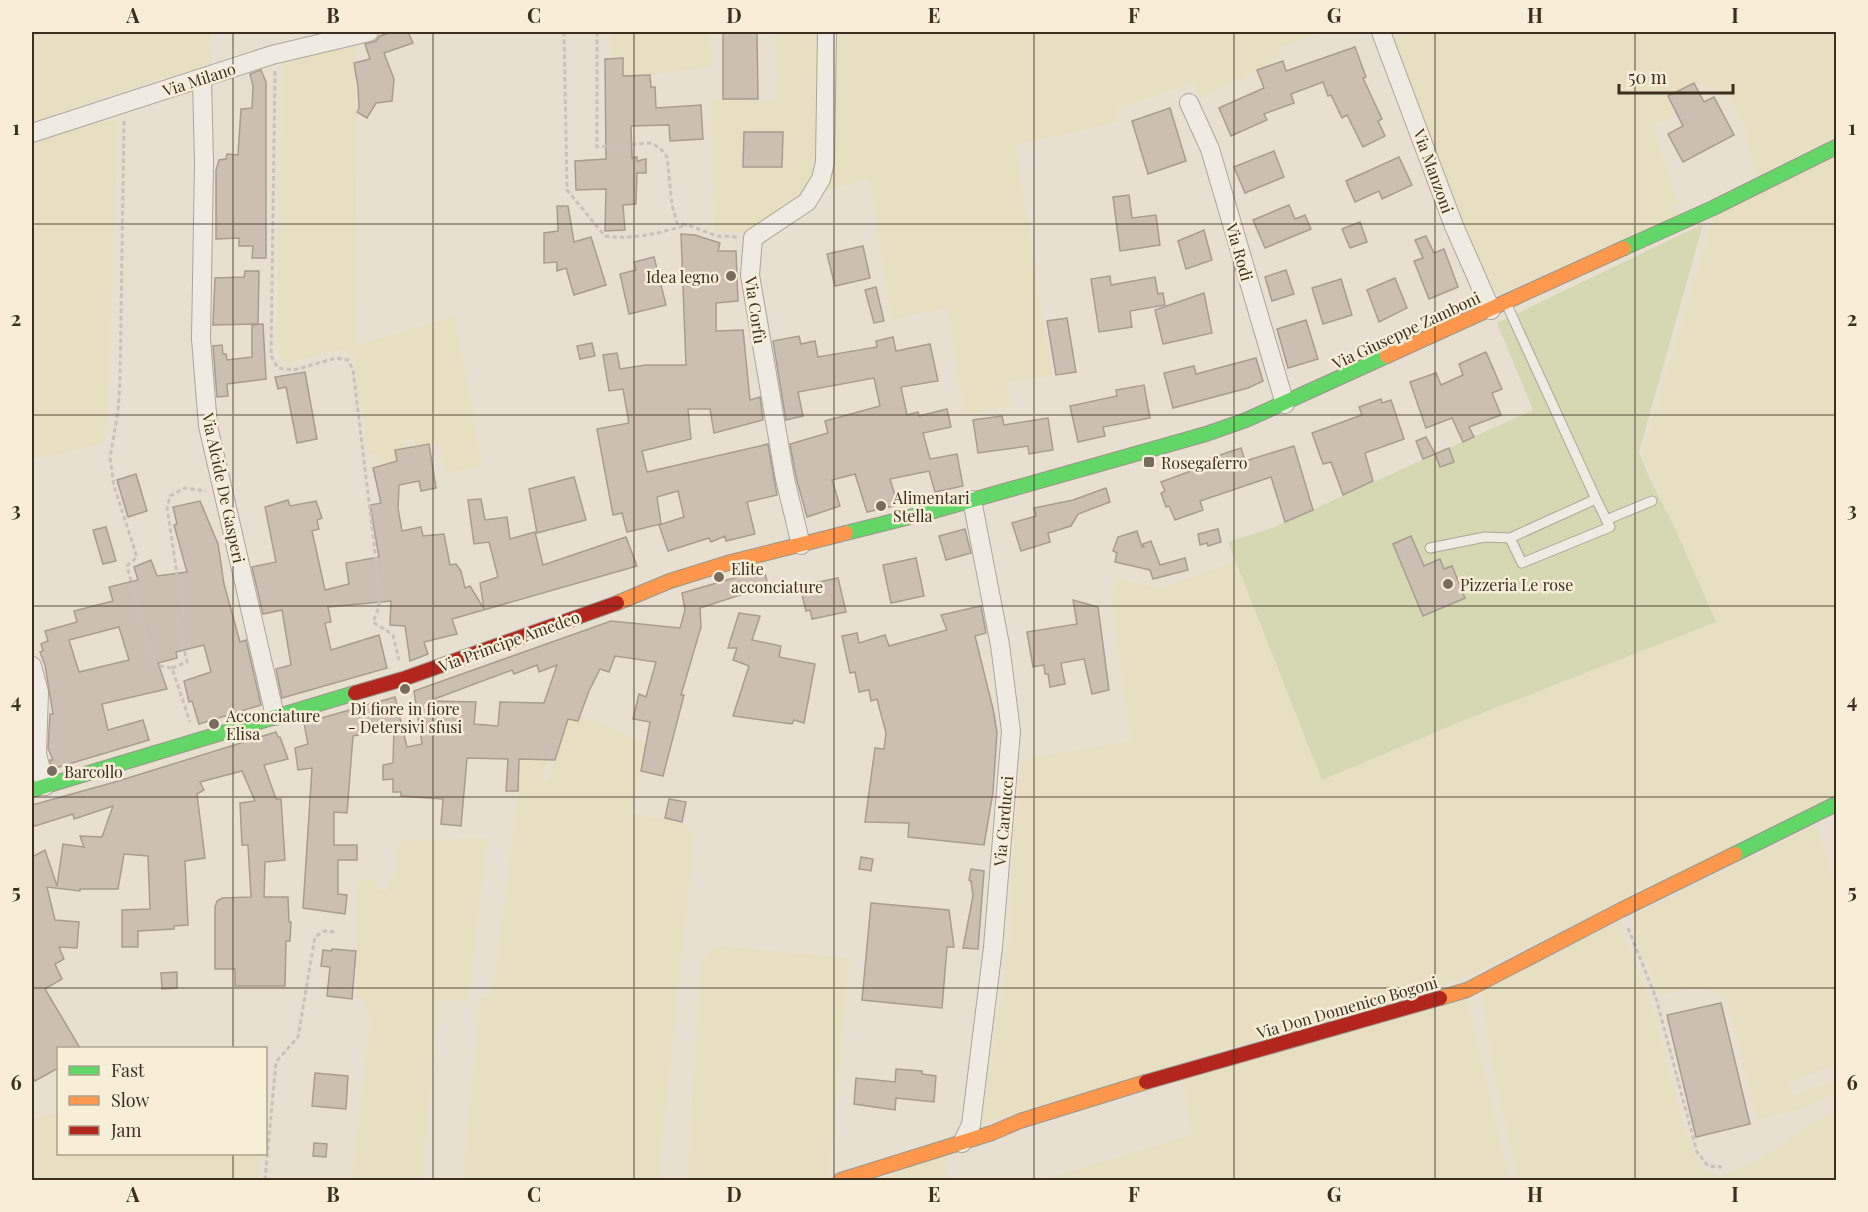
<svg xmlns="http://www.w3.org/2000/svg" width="1868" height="1212" viewBox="0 0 1868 1212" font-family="'Playfair Display',serif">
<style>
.farmland{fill:#e6dfc2}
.green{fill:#d6d7b3}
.building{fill:#cbbfb2;stroke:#a89c90;stroke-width:1.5;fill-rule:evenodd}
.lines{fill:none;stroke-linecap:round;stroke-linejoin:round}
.lane-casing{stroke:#ada599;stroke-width:11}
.street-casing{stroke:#ada599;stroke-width:20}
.fast-casing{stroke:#9c958a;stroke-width:16}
.slow-casing{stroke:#9c958a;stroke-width:16}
.jam-casing{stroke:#9c958a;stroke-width:16}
.path{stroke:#c8c2b9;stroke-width:3;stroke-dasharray:4.5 3;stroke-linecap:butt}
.lane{stroke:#efebe3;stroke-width:9}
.street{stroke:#efebe3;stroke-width:18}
.fast{stroke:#63d668;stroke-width:14}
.slow{stroke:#ff974d;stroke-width:14}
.jam{stroke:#b3261e;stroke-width:14}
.grid{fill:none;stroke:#3d2e20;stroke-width:1.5;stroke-opacity:0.55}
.poi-dot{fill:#786c5e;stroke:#f7eed8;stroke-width:2}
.labels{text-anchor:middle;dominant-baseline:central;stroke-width:5;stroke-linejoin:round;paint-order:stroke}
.street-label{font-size:16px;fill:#3d2e20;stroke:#f7eed8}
.poi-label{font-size:16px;fill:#3d2e20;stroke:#f7eed8;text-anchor:start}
.neatline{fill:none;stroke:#3d2e20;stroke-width:2}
.grid-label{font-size:20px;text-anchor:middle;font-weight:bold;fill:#3d2e20}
</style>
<rect width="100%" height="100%" fill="#e7e0d1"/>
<g class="farmland">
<polygon points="32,32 209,32 212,62 185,73 164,77 63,111 32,125"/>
<polygon points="610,32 710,32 713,67 650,75 623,76 623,58 611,55"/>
<polygon points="775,32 820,32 819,128 815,167 807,186 792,204 751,232 720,232 713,230 711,99 777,101"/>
<polygon points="834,32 1320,32 1279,48 1281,56 1272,59 1273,64 1199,98 1193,83 1117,109 1119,122 1016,145 1052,376 1008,382 1011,406 964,415 947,308 891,320 869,178 822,192"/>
<polygon points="1390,32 1836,32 1836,137 1759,176 1753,169 1744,127 1725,92 1694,83 1668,96 1676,114 1665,120 1652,124 1679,203 1671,207 1678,215 1497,295 1493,292 1456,209"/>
<polygon points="355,44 357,345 455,316 483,466 445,474 438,442 415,446 414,439 404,440 406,448 397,461 380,464 377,453 368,455 354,358 344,350 332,351 288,364 280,355 277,339 282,60"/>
<polygon points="118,120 109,397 105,442 74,451 32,459 32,144 85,124"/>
<polygon points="1836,153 1836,798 1465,977 982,1123 1009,942 1014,836 1021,764 1033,757 1130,741 1111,599 1117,579 1161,588 1235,561 1323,780 1467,719 1715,622 1642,453 1711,225 1709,217"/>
<polygon points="580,715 646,743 632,814 682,822 695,835 659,1180 462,1180 480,997 492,997 518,792 519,759 547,760 541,779 549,781 567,718 578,721"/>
<polygon points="1817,825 1836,890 1836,1064 1788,1083 1793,1095 1834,1081 1836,1082 1836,1092 1799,1110 1757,1120 1733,1021 1723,996 1708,989 1688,989 1659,995 1636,939 1632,916"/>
<polygon points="488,838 469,1001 439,1000 423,1180 351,1180 370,1021 363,997 357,997 357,881 376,879 375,889 388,890 389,879 395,879 398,841"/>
<polygon points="1619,922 1654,1011 1687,1137 1701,1170 1721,1176 1755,1161 1786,1142 1805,1127 1836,1109 1836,1180 1517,1180 1492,1064 1481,991"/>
<polygon points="719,946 850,958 829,1180 687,1180 700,964 708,952"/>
<polygon points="1467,999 1484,1066 1509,1180 1040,1180 1191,1135 1183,1079"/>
<polygon points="58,1113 58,1154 261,1154 258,1180 32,1180 32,1119"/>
<polygon points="944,1152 948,1180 877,1180"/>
</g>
<polygon class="green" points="1703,224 1639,452 1650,479 1673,524 1716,622 1467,719 1322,780 1228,542 1272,528 1533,410 1497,323"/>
<g class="building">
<polygon points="393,32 408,32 413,43 384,53 394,79 392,101 376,103 367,118 357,112 359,108 358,87 354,63 370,59 365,44 376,41 380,36"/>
<polygon points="723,32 757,32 758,99 723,99"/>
<polygon points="1355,47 1366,77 1363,78 1382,119 1378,121 1385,136 1363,147 1347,115 1342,118 1331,95 1328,96 1323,82 1291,94 1294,103 1264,114 1267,120 1231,136 1219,108 1264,88 1257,70 1283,61 1286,71"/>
<polygon points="623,58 623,76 650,75 651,87 655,87 656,108 701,105 703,139 670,141 669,125 631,126 632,158 637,157 637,161 646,159 646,173 637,173 636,204 623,205 625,230 605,231 606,189 576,190 575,161 606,159 605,59"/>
<polygon points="261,70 266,82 266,258 252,258 253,246 239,246 239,238 216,239 216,170 219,160 226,159 227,154 238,155 241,109 252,108 253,86 250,74"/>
<polygon points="1694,83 1704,102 1714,97 1734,135 1683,162 1668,134 1683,126 1668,96"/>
<polygon points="1170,108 1186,161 1148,174 1132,121"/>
<polygon points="744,132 783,132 782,167 743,167"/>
<polygon points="1274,151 1284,177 1245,193 1234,167"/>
<polygon points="1399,157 1412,185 1382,199 1379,191 1355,202 1346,181"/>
<polygon points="1129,195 1132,218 1156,215 1160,245 1120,251 1113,197"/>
<polygon points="1289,205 1295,219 1305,215 1311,229 1265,248 1253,220"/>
<polygon points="557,206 568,206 574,242 591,237 606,285 574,295 566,268 557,271 557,262 544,263 544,233 558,231"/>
<polygon points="1360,222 1367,242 1350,248 1342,229"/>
<polygon points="1204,230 1212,260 1186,269 1178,241"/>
<polygon points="681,234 695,235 720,243 718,251 736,251 738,301 716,303 716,331 743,330 750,400 760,397 763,420 714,433 710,409 688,409 691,439 642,451 647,472 768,444 777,495 747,502 755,534 726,541 725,536 711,542 709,538 668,551 659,525 684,517 678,491 657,497 661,524 627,532 622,513 613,515 597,429 629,423 623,389 609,391 603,355 617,353 620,369 646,365 686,365"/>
<polygon points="1426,236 1434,253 1444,249 1458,287 1429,299 1414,261 1423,258 1415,240"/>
<polygon points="863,246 870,278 835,286 827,254"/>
<polygon points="654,257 666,305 629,314 620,274 636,270 634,262"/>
<polygon points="1286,270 1294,294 1272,301 1265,277"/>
<polygon points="245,271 259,271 258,324 213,325 215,278 244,277"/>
<polygon points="1110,276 1111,285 1155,277 1158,294 1163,293 1165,305 1130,311 1132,327 1099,332 1091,279"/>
<polygon points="1395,278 1407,308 1379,322 1367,290"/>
<polygon points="1341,279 1352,315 1323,324 1312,288"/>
<polygon points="876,287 884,321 874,323 865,290"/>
<polygon points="1204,293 1212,333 1163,344 1155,310"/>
<polygon points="1067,318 1076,372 1056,375 1047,321"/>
<polygon points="1306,320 1318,359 1288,368 1277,329"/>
<polygon points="263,324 266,379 227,384 228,396 217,397 213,346 222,345 223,354 226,354 227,360 252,357 252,325"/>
<polygon points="799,336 801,344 815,341 818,357 877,347 876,341 893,337 896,351 930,344 938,381 901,387 907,415 918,412 919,416 947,409 951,427 923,433 930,459 957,454 963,486 935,492 929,471 890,479 898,505 867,512 855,474 832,480 840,506 807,517 796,477 790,444 828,433 825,421 880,406 874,378 798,392 803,416 786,420 773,341"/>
<polygon points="592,343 595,356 580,359 577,346"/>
<polygon points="1486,352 1502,389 1492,393 1501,415 1469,427 1474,437 1463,442 1452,418 1426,428 1410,382 1436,373 1441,385 1463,375 1459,364"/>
<polygon points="1256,358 1263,381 1248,388 1173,408 1164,373 1194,366 1196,374"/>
<polygon points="305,372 317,439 297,443 286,387 278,389 275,377"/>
<polygon points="1144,385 1150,418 1103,427 1105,436 1078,442 1070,406 1117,396 1116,390"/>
<polygon points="1381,399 1382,403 1391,400 1404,439 1365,453 1373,481 1343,495 1331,462 1323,464 1312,433 1362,415 1359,407"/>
<polygon points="1002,416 1004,425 1048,418 1053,450 1029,454 1028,446 978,453 973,420"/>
<polygon points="1426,437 1435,454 1423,459 1416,441"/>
<polygon points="429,444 436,488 421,491 419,481 399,485 398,508 402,531 421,527 423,536 444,534 450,565 456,564 461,571 465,588 470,586 484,609 480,583 498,577 489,542 474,544 468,500 481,499 485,520 507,517 510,539 535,532 543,565 626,537 637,566 452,619 457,634 424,642 428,654 410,661 405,626 390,625 391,601 328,607 331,622 325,623 331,650 379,635 387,668 282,698 276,669 291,665 282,610 263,614 252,567 276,562 265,507 288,500 290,506 316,501 322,518 317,520 319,529 312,531 325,590 349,584 346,563 379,557 370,505 381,503 373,468 397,461 395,450"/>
<polygon points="1294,446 1313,510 1285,522 1271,477 1200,501 1203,510 1175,520 1169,506 1166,507 1161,493 1165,491 1161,482 1210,464 1208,459 1241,448 1245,461"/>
<polygon points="1449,448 1454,462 1440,467 1435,454"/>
<polygon points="136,474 147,511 128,517 117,480"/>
<polygon points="574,477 586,520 537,533 529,489"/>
<polygon points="1106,488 1110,502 1078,514 1071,526 1048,533 1050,542 1021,551 1012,523 1036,516 1034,508 1073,500"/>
<path d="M200 501 218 544 224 584 240 642 246 640 261 705 199 724 192 701 189 702 184 681 211 672 204 645 176 652 177 658 158 663 167 689 102 704 108 730 143 720 149 740 52 769 50 760H53L48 748 50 714H53L45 665 40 652 43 651 41 644 48 641 45 631 77 622 74 611 113 601 109 587 138 580 134 567 151 560 157 576 187 572 174 525 177 524 173 507ZM119 627 129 660 79 672 69 640Z"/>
<polygon points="106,527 116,561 103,564 93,530"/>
<polygon points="965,529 971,553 946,560 939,536"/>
<polygon points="1218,529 1221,542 1208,546 1207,543 1200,545 1198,534"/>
<polygon points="1137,531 1142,547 1144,547 1143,544 1151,541 1160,565 1185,558 1188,570 1153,579 1150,570 1115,562 1117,553 1113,551 1118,537"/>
<polygon points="1411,536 1424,566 1440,559 1444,569 1452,566 1465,598 1423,616 1393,544"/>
<polygon points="916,558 924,596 891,603 883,565"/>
<path d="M758 571 759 573H765L768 586 700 608 701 627 681 695H684L663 776 641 771 650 722 633 719 639 694 646 697 656 662 615 656 609 672 600 669 589 691 578 721 568 719 555 760 519 759 518 791H506L508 759 467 758 461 826 441 824 443 799 401 796V792H393V779L383 780V765L393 763 394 728 353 736 347 813 334 812V845H357V860H338V894L347 895 345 914 303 908 312 768 298 770 295 748 308 744 304 723 395 697 407 747 422 744 414 691 611 621 680 628 685 610 682 593ZM537 665 539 672 557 665 544 703 500 702 498 726 474 724 476 702 429 701 512 670 514 674Z"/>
<polygon points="838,578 846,612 812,619 810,610 806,611 800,586"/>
<polygon points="1073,600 1098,607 1109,690 1092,694 1084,659 1061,663 1065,684 1050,687 1048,674 1045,674 1044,665 1033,667 1027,632 1077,624"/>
<polygon points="981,606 986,633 975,636 993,709 997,732 993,792 984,845 908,837 909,823 865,822 875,748 884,749 886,733 877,699 871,701 869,690 859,692 855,672 850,673 842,636 857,633 859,643 885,635 889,646 947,630 941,615"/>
<polygon points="739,613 760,616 752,640 781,646 779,657 815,664 804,723 794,720 792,724 733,716 749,666 733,660 737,648 728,648"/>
<polygon points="276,732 278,737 280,737 288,759 264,765 276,799 281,799 285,860 265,862 264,897 288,897 289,922 291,922 290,941 286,941 285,986 235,986 235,969 215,969 215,907 217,901 222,898 251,897 248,845 242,845 240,803 255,801 242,771 200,782 204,790 197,794 205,858 185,861 188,925 174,926 174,929 138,931 138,947 122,947 122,910 150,909 148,856 124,854 118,889 80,889 80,891 47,887 55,920 79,922 77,948 59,947 64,959 55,964 62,979 45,989 80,1048 58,1048 58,1068 35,1081 32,1075 32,857 45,850 57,886 63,844 84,847 80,836 102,837 113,806 74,819 73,814 32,827 32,805 115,782"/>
<polygon points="669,799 686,802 682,822 665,818"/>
<polygon points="861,857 873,859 871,871 859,869"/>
<polygon points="971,869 984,871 978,949 963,948 973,896 971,881 969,880"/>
<polygon points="871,903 949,910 954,947 947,947 942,1008 862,1000"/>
<polygon points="332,949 356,951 352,999 327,996 330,967 321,966 323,950 332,951"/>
<polygon points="177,972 177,988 162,989 161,973"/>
<polygon points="1721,1003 1750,1124 1696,1137 1667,1015"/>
<polygon points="896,1069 922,1071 922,1074 936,1076 934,1102 896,1098 895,1110 854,1104 856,1078 895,1082"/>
<polygon points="315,1073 348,1076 346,1109 312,1106"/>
<polygon points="314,1143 327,1144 326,1157 313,1156"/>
</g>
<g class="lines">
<g class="lane-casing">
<g id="lane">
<polyline points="1506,303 1596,499 1510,538 1522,563 1610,527 1596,499"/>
<polyline points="1606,520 1652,501"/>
<polyline points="1430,548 1485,537 1510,538"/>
</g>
</g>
<g class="street-casing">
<g id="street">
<polyline points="1381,32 1454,226 1491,310"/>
<polyline points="202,78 204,163 201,339 208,426 275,716"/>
<polyline points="1189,103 1210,149 1285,404"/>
<polyline points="32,133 272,55 369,32"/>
<polyline points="801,545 785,479 750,275 753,238 807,202 821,179 825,162 827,32"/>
<polyline points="32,666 39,692 37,754 45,786"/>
<polyline points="962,1143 971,1125 993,947 1011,731 1000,645 972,500"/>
</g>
</g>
<g class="fast-casing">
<g id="fast">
<polyline points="1624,248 1713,208 1836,147"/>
<polyline points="846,533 930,512 1206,434 1246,420 1387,356"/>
<polyline points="32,790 355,693"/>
<polyline points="1735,854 1836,804"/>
</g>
</g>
<g class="slow-casing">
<g id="slow">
<polyline points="1387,356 1624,248"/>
<polyline points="617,603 670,581 731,562 846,533"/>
<polyline points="1440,998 1467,990 1621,910 1735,854"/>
<polyline points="841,1180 992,1133 1020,1121 1146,1082"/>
</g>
</g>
<g class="jam-casing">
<g id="jam">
<polyline points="355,693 403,679 617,603"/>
<polyline points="1146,1082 1440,998"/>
</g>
</g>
<g class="path">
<path d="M564 32 567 190 605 236C633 240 660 233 687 225"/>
<polyline points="597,32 597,147 650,143 660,148 667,157 672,205 677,223 688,225 717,236 738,237"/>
<polyline points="275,71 271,356 278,368 294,370 336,358 348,360 353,370 376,560 379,607 373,622 393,635 399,660"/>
<polyline points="124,121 120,382 118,411 110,458 114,486 137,557 127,566 154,665 172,668 190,722"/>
<polyline points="172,668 187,662 177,618 183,613 167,508 170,496 185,488 206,491"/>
<polyline points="1628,928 1656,998 1697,1152 1708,1166 1722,1167"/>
<polyline points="265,1180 276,1062 298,1037 315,937 324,931 337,932"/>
</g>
<use href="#lane" class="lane"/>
<use href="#street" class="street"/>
<use href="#fast" class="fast"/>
<use href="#slow" class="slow"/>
<use href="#jam" class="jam"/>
</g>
<path class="grid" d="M233 32V1048M433 32V1180M634 32V1180M834 32V1180M1034 32V1180M1234 32V1180M1435 32V1180M1635 32V1180M32 224H1836M32 415H1836M32 606H1836M32 797H1836M32 988H1836M233 1154V1180"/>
<g class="poi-dot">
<circle cx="731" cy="276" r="6"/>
<rect x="1143" y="456" width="12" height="12" rx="3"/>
<circle cx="881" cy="506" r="6"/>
<circle cx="719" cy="577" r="6"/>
<circle cx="1448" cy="584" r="6"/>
<circle cx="405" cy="689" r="6"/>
<circle cx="214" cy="724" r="6"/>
<circle cx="52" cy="771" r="6"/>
</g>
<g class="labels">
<g class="street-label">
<text transform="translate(199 79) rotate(-18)">Via Milano</text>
<text transform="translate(1434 171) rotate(70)">Via Manzoni</text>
<text transform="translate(1240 252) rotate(74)">Via Rodi</text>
<text transform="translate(756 310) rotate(82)">Via Corfù</text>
<text transform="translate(1406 330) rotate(-25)">Via Giuseppe Zamboni</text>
<text transform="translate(224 488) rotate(78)">Via Alcide De Gasperi</text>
<text transform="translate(509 641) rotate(-20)">Via Principe Amedeo</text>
<text transform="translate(1003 821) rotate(-85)">Via Carducci</text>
<text transform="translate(1347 1007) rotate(-16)">Via Don Domenico Bogoni</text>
</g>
<g class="poi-label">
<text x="719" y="276" text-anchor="end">Idea legno</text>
<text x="1161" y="462">Rosegaferro</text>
<text x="893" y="497">Alimentari<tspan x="893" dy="18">Stella</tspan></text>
<text x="731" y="568">Elite<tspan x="731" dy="18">acconciature</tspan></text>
<text x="1460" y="584">Pizzeria Le rose</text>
<text x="405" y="708" text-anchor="middle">Di fiore in fiore<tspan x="405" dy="18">- Detersivi sfusi</tspan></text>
<text x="226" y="715">Acconciature<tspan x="226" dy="18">Elisa</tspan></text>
<text x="64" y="771">Barcollo</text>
</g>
</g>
<rect width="1868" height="1212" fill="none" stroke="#f7eed8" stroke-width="66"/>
<rect x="57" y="1047" width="210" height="108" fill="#f7eed8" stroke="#ada18e" stroke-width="1.5"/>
<rect x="69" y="1066" width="30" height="9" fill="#63d668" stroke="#ada18e" stroke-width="1.5"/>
<text x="111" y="1077" font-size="18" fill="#3d2e20">Fast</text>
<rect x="69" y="1096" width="30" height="9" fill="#ff974d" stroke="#ada18e" stroke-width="1.5"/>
<text x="111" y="1107" font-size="18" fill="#3d2e20">Slow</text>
<rect x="69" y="1126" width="30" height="9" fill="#b3261e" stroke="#ada18e" stroke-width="1.5"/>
<text x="111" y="1137" font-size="18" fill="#3d2e20">Jam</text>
<path d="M1619 84v9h114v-9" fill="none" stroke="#3d2e20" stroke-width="3"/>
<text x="1628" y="84" font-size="18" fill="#3d2e20" stroke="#f7eed8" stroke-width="4.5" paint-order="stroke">50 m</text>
<rect x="33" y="33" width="1802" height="1146" class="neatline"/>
<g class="grid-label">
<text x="133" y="23">A</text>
<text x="333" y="23">B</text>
<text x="534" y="23">C</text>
<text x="734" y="23">D</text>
<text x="934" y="23">E</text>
<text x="1134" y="23">F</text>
<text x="1334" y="23">G</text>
<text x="1535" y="23">H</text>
<text x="1735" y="23">I</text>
<text x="16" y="135">1</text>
<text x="1852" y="135">1</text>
<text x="16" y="326">2</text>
<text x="1852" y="326">2</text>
<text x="16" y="517">3</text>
<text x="1852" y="517">3</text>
<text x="16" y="708">4</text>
<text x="1852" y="708">4</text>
<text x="16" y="899">5</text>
<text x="1852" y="899">5</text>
<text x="16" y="1090">6</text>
<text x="1852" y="1090">6</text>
<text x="133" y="1202">A</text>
<text x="333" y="1202">B</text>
<text x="534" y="1202">C</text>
<text x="734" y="1202">D</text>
<text x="934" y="1202">E</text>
<text x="1134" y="1202">F</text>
<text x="1334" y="1202">G</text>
<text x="1535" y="1202">H</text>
<text x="1735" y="1202">I</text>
</g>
</svg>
